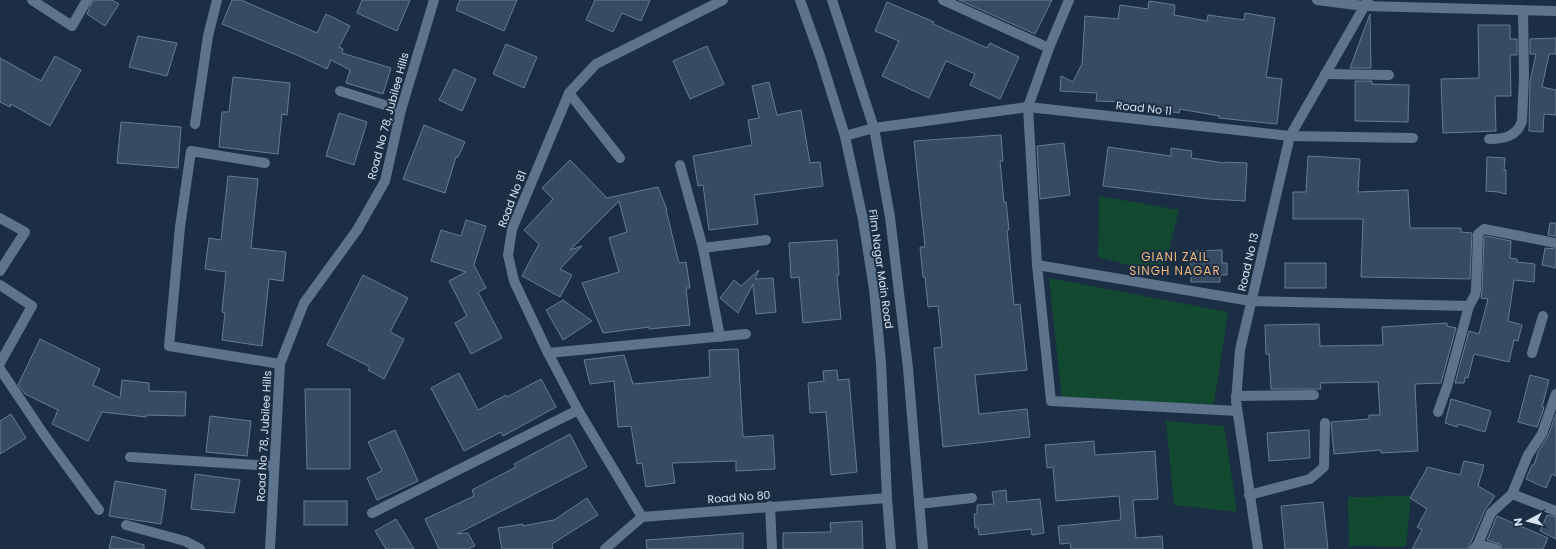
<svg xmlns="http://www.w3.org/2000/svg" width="1556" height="549" viewBox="0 0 1556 549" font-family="Poppins,sans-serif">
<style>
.green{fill:#134930}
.building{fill:#374b62;stroke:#667c95}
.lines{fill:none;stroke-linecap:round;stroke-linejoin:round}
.street{stroke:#5e738c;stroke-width:10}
.secondary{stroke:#5e738c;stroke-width:10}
.labels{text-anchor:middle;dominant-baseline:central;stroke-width:4;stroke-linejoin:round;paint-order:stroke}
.street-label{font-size:11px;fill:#d5e1ef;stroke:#1b2e43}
.neighbourhood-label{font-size:12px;letter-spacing:1px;fill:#efb77c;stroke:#1b2e43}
</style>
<rect width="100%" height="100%" fill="#1b2e43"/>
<g class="green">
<polygon points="1099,196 1179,210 1163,274 1098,257"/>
<polygon points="1049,278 1228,312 1214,404 1062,400"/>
<polygon points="1166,421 1224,426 1237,512 1174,505"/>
<polygon points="1411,496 1406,547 1349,546 1348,497"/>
</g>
<g class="building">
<polygon points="93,0 112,0 119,4 105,26 87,14"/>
<polygon points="232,0 241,0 317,33 326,14 350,26 339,47 343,49 342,53 391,68 383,94 346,83 350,70 331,60 327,69 297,55 222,24"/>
<polygon points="362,0 410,0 397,31 357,13"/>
<polygon points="460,0 517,0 504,31 456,10"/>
<polygon points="594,0 650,0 641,21 622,13 613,32 586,20 595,0"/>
<polygon points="959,0 1052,0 1035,34"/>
<polygon points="1149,1 1175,5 1174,15 1207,21 1208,15 1244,20 1245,13 1275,18 1266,77 1282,79 1277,124 1219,118 1219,116 1180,109 1179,113 1154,109 1154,108 1123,105 1123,102 1096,101 1097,93 1060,91 1061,76 1073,82 1082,64 1085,16 1118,19 1120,5 1148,9"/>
<polygon points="887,2 934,22 933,24 987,48 990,43 1019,57 1000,99 970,85 975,74 946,61 929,98 882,76 899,41 875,31"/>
<polygon points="1370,14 1371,68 1350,68"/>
<polygon points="1478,25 1510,25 1510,39 1517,39 1517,55 1510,55 1511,96 1495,96 1496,131 1443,133 1441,79 1479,78"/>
<polygon points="138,36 177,43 167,76 129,67"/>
<polygon points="1556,38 1556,54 1549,54 1542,87 1556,90 1556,115 1544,114 1543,132 1529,131 1530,82 1536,54 1530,54 1530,39"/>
<polygon points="506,44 537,57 524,88 493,74"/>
<polygon points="707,46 724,84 690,99 673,61"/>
<polygon points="55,56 81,70 50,126 11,104 10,107 0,102 0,58 41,81"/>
<polygon points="454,69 476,79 462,111 439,100"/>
<polygon points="233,77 290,83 287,115 282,114 278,154 219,147 222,112 229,112"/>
<polygon points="1355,81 1372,81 1372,84 1409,85 1408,122 1355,121"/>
<polygon points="769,82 777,115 801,110 810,163 820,162 823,186 754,195 758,224 709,230 703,185 698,186 693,156 752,145 748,120 759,118 752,86"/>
<polygon points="339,113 367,122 354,165 326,156"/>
<polygon points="121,122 181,127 178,168 117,163"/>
<polygon points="424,125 465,142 458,157 456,157 445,193 403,179"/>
<polygon points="1001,135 1003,161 1000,161 1004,202 1006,202 1009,230 1007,230 1014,305 1020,304 1027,370 975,375 979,414 1027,409 1030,437 943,447 934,348 942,347 938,306 928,307 925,277 923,277 920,247 925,247 914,141"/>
<polygon points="1064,143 1070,195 1040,199 1037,146"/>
<polygon points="1108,147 1171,156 1171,148 1192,151 1191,158 1225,163 1225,162 1247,163 1245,201 1209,199 1103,186"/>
<polygon points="1308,156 1360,159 1358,192 1408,190 1410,228 1461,228 1461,232 1472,233 1470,279 1361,277 1363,219 1293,219 1293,192 1306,192"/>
<polygon points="1487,157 1505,158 1504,170 1506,170 1506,194 1498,192 1486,191"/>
<polygon points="570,160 607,198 658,187 667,210 666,210 679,263 686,262 690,288 686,288 690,325 649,329 649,327 603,333 582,283 619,272 609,238 627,232 619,201 570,250 582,246 560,269 572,275 560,297 522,276 539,244 524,230 553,199 542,188"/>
<polygon points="228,176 258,179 251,248 286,252 283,281 269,279 262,346 222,340 225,313 222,312 226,272 205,269 209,238 221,240"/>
<polygon points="466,220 486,226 474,265 486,288 478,292 502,338 471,354 455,323 467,316 449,281 466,272 431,261 441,230 461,236"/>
<polygon points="1550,223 1556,223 1556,236 1548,235"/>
<polygon points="1486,236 1511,241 1510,258 1517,259 1517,262 1535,264 1534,282 1514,280 1508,321 1522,325 1518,341 1514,340 1509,362 1474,354 1468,378 1465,377 1464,383 1455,383 1469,331 1479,334 1488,299 1481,298 1482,290 1484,237"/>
<polygon points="837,240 839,275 837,275 841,319 803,323 799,277 791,278 789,243"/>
<polygon points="1545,248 1556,249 1556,268 1542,265"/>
<polygon points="1222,250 1222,263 1227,263 1227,275 1220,275 1220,282 1191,282 1190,251"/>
<rect x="1285" y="263" width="41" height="25"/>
<polygon points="759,270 755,279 773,278 776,312 756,314 753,284 738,313 720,298 734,280 741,286"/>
<polygon points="363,275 408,298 390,332 404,339 384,379 368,370 370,367 327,345"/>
<polygon points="563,300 592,321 563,340 546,310"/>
<polygon points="1447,323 1447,326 1456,328 1441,383 1415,384 1418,451 1381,453 1381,450 1334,454 1331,422 1369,419 1369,415 1380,415 1378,382 1320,383 1321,389 1271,389 1269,354 1266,354 1265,325 1319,324 1320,346 1383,345 1382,327"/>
<polygon points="40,339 100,369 93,385 120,398 122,380 149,383 149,391 186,392 185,416 146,415 146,417 102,412 88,441 52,424 58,410 25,394 18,385"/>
<polygon points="738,349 743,437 773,435 775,469 736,471 736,461 672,463 675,483 646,487 642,463 637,464 631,426 618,427 614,381 590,384 584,360 624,355 633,384 710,377 709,350"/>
<polygon points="837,370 838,380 849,379 857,472 831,475 826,412 810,413 808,383 824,381 823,371"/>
<polygon points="459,373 478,410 506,395 507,397 541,379 556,407 503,436 501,432 464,451 431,388"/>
<polygon points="1530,375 1549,380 1542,407 1544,407 1543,411 1537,427 1518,422"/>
<polygon points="305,389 350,389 350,469 307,469"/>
<polygon points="1451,399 1491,411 1485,432 1458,424 1457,427 1445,423"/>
<polygon points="11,414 26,438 0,454 0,421"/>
<polygon points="1556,414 1556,476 1552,474 1546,488 1526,479 1532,465 1534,465 1538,452 1548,436"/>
<polygon points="210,416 251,421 247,456 206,452"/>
<polygon points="395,430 418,481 377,500 367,478 382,471 368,442"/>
<polygon points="1309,430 1310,458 1269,461 1267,433"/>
<polygon points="570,434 587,467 457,534 468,533 475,546 468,549 439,549 425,519 474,496 472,490 516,467 514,464"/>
<polygon points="1094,441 1095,455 1155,451 1158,499 1133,500 1136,538 1162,536 1163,549 1071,549 1070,543 1060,544 1058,526 1121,520 1119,496 1056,501 1053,467 1047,468 1045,445"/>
<polygon points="1464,461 1484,465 1478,486 1495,496 1485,510 1468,549 1412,549 1422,530 1417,527 1427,509 1410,498 1425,472 1427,467 1460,475"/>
<polygon points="195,474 240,480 234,513 191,509"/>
<polygon points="115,481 166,490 161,524 109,516"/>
<polygon points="1006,490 1007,502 1040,499 1044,533 1032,535 1031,529 979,535 978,528 975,528 974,514 977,514 977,505 994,504 992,492"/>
<polygon points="587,498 598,515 552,544 553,549 502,549 498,528 523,524 523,526 554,520"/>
<rect x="304" y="501" width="43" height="24"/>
<polygon points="1323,502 1328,549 1285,549 1281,506"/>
<polygon points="1547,515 1556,517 1556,539 1540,531"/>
<polygon points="1497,516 1548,538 1543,549 1502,549 1500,544 1487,540"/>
<polygon points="396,519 414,549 386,549 375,531"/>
<polygon points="862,521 863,549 783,549 783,533 831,532 830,523"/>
<polygon points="743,533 743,549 647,549 646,540"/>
<polygon points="112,536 144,545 144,549 109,549"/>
</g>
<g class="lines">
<g class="street">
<polyline points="32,0 72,26 87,0"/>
<polyline points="943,0 1049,48"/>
<polyline points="1069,0 1049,48 1028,107 1037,265 1051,401 1237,411"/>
<polyline points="1317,0 1364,6 1556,11"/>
<polyline points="1325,74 1389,75"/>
<polyline points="340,91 401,110"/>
<polyline points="569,93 620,158"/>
<polyline points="195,124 208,36 217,0"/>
<polyline points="845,136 874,128 1028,107 1290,136 1413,138"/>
<path d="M1489 139C1503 139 1517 137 1522 121L1524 77 1523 10"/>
<polyline points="265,163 191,151 180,227 169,346 280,364"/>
<polyline points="680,165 703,248 720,337"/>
<polyline points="0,218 25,232 0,271"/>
<polyline points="703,248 766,240"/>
<polyline points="1037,265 1251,301 1469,306"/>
<polyline points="0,285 32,306 0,363"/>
<polyline points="548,353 746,334"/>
<polyline points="1532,353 1543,316"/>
<polyline points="0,369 45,436 99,510"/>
<polyline points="1236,396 1314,395"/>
<polyline points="1438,412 1447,387 1469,306 1475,295 1476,290 1478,234 1484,229 1556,243"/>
<polyline points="130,457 273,466"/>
<polyline points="1512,494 1556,511"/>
<polyline points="1249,495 1310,479 1324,467 1325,423"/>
<polyline points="919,504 972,498"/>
<polyline points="770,506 772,549"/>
<polyline points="372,513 578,410"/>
<polyline points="642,517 578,410 548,353 514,281 508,255 512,229 569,93 596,64 723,0"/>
<polyline points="126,525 185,541 200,549"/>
<polyline points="1478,544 1496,549"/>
<polyline points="605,549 642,517 887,498"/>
<polyline points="1474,549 1478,544 1491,513 1512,494 1528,455 1542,434 1556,394"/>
</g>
<g class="secondary">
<polyline points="800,0 821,59 845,136 863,220 874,289 881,363 887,498 891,549"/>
<polyline points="832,0 874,128 890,217 908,368 923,549"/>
<polyline points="270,549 280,364 304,303 357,230 385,181 401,110 434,0"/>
<polyline points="1258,549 1236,401 1240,350 1290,136 1368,0"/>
</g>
</g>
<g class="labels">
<g class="street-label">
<text transform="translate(1144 108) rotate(6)">Road No 11</text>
<text transform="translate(388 116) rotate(-75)">Road No 78, Jubilee Hills</text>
<text transform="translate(512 199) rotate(-69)">Road No 81</text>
<text transform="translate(1248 262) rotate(-77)">Road No 13</text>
<text transform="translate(881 269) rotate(82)">Film Nagar Main Road</text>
<text transform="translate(264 436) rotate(-87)">Road No 78, Jubilee Hills</text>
<text transform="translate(739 497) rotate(-4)">Road No 80</text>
</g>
<g class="neighbourhood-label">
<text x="1175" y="256">GIANI ZAIL<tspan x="1175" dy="14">SINGH NAGAR</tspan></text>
</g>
</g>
<g transform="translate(1528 521) rotate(263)" stroke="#1b2e43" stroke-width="3" paint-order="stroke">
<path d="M0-3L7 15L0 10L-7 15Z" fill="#d5e1ef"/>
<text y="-6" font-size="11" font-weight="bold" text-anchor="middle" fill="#d5e1ef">N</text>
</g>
</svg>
